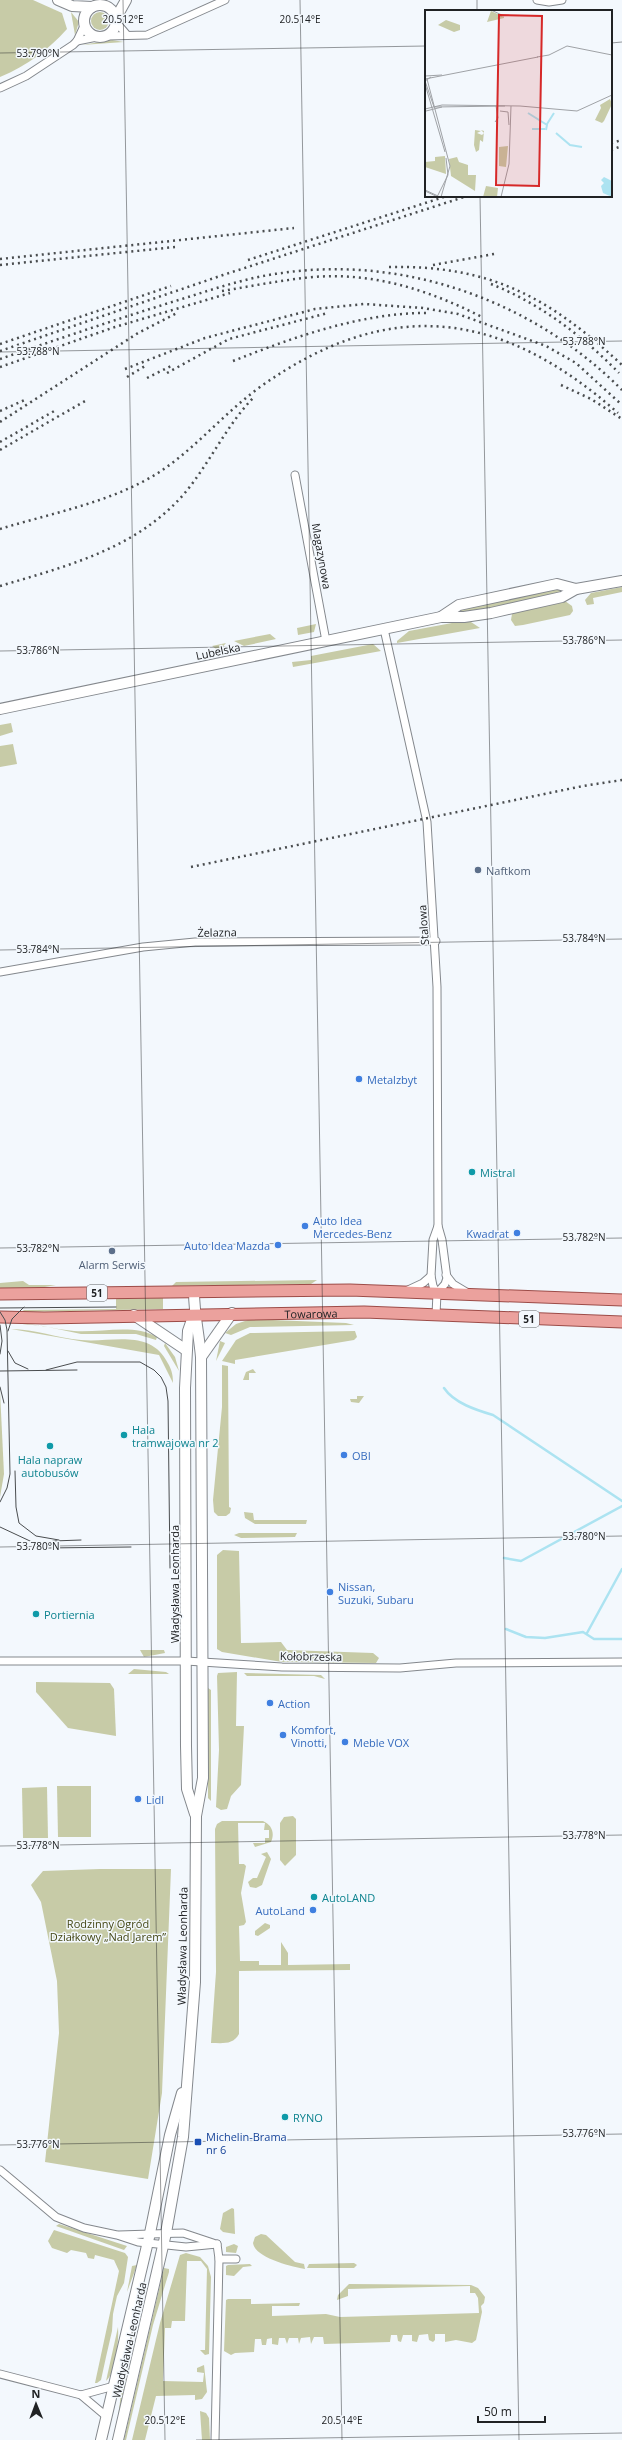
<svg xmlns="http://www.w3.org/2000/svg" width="622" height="2440" viewBox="0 0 622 2440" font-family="'Open Sans',sans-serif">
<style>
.green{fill:#c7cba7}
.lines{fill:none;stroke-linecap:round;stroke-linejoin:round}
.stream{stroke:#ace3f1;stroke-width:2.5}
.street-casing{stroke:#84888d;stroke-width:9}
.secondary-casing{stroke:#84888d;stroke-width:12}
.primary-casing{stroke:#9c4c48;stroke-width:13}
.street{stroke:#fff;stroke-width:7}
.secondary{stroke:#fff;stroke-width:10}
.primary{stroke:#eba19d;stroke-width:11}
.tram{stroke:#4a4d4f;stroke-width:1}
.rail{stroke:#4a4d4f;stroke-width:2.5;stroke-dasharray:2 4;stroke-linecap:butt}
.ticks{fill:none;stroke:#202224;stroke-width:1;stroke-opacity:0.45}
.service-dot{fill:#5c6f8a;stroke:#f3f8fd;stroke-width:1.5}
.shop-dot{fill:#3f7fe0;stroke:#f3f8fd;stroke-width:1.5}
.culture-dot{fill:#0f9aa8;stroke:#f3f8fd;stroke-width:1.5}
.transit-dot{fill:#1a4fb4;stroke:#f3f8fd;stroke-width:1.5}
.labels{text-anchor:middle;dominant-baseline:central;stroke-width:3;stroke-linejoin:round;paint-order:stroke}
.shield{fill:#f3f8fd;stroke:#5f6265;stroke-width:1}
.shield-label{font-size:10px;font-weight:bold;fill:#202224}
.street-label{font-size:11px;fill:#202224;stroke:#f3f8fd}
.service-label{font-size:11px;fill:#4e5e75;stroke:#f3f8fd;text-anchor:start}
.shop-label{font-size:11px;fill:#366cbe;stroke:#f3f8fd;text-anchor:start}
.culture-label{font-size:11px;fill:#0d838f;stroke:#f3f8fd;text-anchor:start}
.park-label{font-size:11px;fill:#444714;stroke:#f3f8fd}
.transit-label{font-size:11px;fill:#164399;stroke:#f3f8fd;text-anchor:start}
.inset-river{fill:none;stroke:#ace3f1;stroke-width:2}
.inset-road{fill:none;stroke:#9fa2a6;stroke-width:1}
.view{fill:#d62828;fill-opacity:0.15;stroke:#d62828;stroke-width:2}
.inset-edge{fill:none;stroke:#202224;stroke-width:2}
.ticks-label{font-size:10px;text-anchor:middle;fill:#202224;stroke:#f3f8fd;stroke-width:3;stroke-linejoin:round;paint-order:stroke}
</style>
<rect width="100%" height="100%" fill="#f3f8fd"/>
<g class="green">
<path d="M0 0H33L62 13 67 29C47 51 28 65 0 77Z"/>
<circle cx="100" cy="21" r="9"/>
<polygon points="71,12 79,22 75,35"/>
<polygon points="112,40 124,42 82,45"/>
<polygon points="622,587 622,592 593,598 594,604 587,605 585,600 591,593"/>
<polygon points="556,588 565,590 560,594 462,615 452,614 456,609"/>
<polygon points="565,601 572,606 573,611 570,615 523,625 515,626 511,620 512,614 522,609"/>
<polygon points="468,620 480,628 397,643 397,641 409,631"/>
<polygon points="316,624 314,632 298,635 297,628"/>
<polygon points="270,634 276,639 244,646 234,641"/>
<polygon points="226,643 219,651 212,646"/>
<polygon points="373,644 381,651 293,667 292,662 311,660 311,656"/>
<polygon points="11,723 13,732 0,736 0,725"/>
<polygon points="13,744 17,764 0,767 0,746"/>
<polygon points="317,1280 311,1284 172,1286 176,1282"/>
<polygon points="23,1281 29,1285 56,1285 39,1288 0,1288 0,1283"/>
<polygon points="163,1298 163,1309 21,1312 24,1310 116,1309 116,1299"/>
<polygon points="251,1319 346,1323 354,1325 250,1327 231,1335 225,1333 236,1324"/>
<path d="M12 1323C33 1323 53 1329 74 1331 101 1333 134 1323 157 1337L156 1340 136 1334H81L43 1326Z"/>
<path d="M11 1329C35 1329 57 1338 81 1340 110 1343 148 1329 166 1360 171 1368 173 1373 173 1383L159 1355Z"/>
<polygon points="355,1331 357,1337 354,1340 235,1360 235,1364 222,1361 236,1340 250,1333"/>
<polygon points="220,1341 225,1343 216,1361"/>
<polygon points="165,1343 175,1357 179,1371 164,1346"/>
<polygon points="222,1365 228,1366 229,1507 231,1508 230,1513 226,1516 218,1516 214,1512 213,1500 222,1407"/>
<polygon points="253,1369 256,1373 249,1373 249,1380 243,1380 246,1372"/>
<polygon points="0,1391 4,1474 0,1497"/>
<polygon points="357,1396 364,1396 359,1403 351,1402 350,1399 357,1399"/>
<polygon points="244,1512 253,1513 254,1520 307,1520 306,1524 255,1524 245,1518"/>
<polygon points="239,1533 297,1533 295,1537 241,1538 234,1535"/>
<polygon points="223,1550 239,1551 241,1643 281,1642 287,1650 373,1653 379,1658 376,1663 282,1662 222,1652 217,1649 217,1555"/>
<polygon points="140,1650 164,1650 165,1653 144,1657"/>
<polygon points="134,1669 166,1672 169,1674 128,1674"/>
<polygon points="237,1672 236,1726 244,1726 241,1785 231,1796 227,1809 221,1810 216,1807 219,1750 217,1676 218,1673"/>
<polygon points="244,1673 321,1675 325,1679 314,1676 247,1676"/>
<polygon points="36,1682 110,1683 114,1689 116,1736 68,1728 36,1692"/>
<polygon points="208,1688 211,1690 211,1801 208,1798"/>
<polygon points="57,1786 91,1786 91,1837 58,1837"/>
<polygon points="47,1787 48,1838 23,1838 22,1788"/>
<polygon points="293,1816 296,1819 296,1855 285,1866 280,1860 280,1823 284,1817"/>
<path d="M222 1821H263C272 1825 275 1833 271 1842L255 1847 253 1843H265V1838H269V1830H264L265 1823H238L239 1864H244L246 1866 241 1893 246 1922 244 1925 239 1926 240 1961H259V1965H281V1942L288 1953V1965L350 1964V1970L239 1971V2034C233 2045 223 2043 211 2043L216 1972 215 1829 217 1824Z"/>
<polygon points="267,1852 271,1859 262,1885 256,1888 250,1887 248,1882 253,1878 257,1878 266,1857 261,1854"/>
<polygon points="100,1869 171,1869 162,2093 148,2179 45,2162 59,2033 57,1981 41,1902 31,1885 43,1871"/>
<polygon points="265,1923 270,1925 270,1928 258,1936 255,1935 255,1931"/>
<polygon points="232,2208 234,2209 235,2234 223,2232 220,2229 223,2213"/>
<polygon points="59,2224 127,2246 124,2250 56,2226"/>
<polygon points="54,2230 125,2253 128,2257 124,2283 117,2296 113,2314 112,2331 106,2357 101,2380 97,2383 95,2383 119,2271 114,2260 95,2255 94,2259 88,2258 86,2253 71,2250 67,2253 52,2248 48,2241"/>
<path d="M261 2234 266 2235 295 2262 304 2264 305 2269C293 2267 255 2258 253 2243L255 2237Z"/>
<polygon points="234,2244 238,2246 236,2253 226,2252 226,2247"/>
<polygon points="186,2253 200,2257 208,2266 211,2277 209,2354 205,2355 200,2350 205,2350 207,2269 201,2261 187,2261 185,2321 172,2321 171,2328 165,2328 163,2381 203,2382 204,2373 197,2372 197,2368 204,2365 207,2392 202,2399 195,2400 195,2395 156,2396 145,2440 132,2440 160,2323 180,2255"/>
<polygon points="354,2263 357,2265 354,2268 307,2268 309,2264"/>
<polygon points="250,2264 252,2266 243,2267 234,2276 226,2275 226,2266 228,2265"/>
<polygon points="137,2265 127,2292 132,2266"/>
<polygon points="164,2268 169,2269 169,2272 153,2325 126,2440 124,2440"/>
<polygon points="349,2284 471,2285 478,2288 485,2297 484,2303 481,2306 482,2312 476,2340 472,2343 456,2340 445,2342 445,2334 435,2334 435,2340 433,2342 429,2340 428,2334 419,2335 417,2342 412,2341 412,2335 403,2335 401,2342 398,2341 397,2335 391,2335 390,2342 324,2344 323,2337 314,2337 311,2344 310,2337 301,2338 299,2344 298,2338 289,2338 287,2344 285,2338 279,2338 278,2345 272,2344 272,2338 267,2339 266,2345 262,2345 261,2339 255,2339 254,2352 235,2353 231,2355 224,2351 226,2300 228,2299 251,2299 251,2304 300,2303 299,2306 272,2306 272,2316 326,2314 340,2317 479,2313 478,2298 475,2293 470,2293 470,2286 348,2289 348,2296 337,2300 338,2295"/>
<path d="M118 2327C119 2340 116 2372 106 2381Z"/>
<polygon points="133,2328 129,2366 118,2417 124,2370"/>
<polygon points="200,2411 206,2413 209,2418 210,2440 202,2440"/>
</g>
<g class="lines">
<g class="stream">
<path d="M444 1388C454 1403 476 1410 493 1415L622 1501"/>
<polyline points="504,1558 521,1561 622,1506"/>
<polyline points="506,1629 526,1637 545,1638 583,1632 594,1639 622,1639"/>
<polyline points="587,1633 622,1569"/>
</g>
<g class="street-casing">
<g id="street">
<polyline points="537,0 549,2 562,0"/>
<polyline points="116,22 127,35"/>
<polyline points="107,36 147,35 225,0"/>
<polyline points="77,41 97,37"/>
<polyline points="0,88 26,76 73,45 77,41 84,26"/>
<polyline points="295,475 326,641"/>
<polyline points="384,629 427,822 437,987 438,1226 442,1240 447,1278 445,1284 437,1293"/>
<polyline points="0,972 143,947 195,942 436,941"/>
<polyline points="446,1275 453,1284 468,1293"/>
<polyline points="408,1290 423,1283 431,1276"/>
<polyline points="436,1315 437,1293 433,1286 431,1276 433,1240 438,1226"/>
<polyline points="0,1661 186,1661 282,1667 400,1668 456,1663 622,1662"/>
<polyline points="0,2170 56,2217 84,2228 117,2235 138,2242 186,2247 217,2244"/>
<polyline points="119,2235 183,2233 213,2243"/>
<polyline points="219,2259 236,2259"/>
<polyline points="0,2374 81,2395 106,2416"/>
<polyline points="81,2395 114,2386"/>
<polyline points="215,2440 219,2259 217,2244"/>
</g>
</g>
<g class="secondary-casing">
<g id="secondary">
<polyline points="58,0 72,6 92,7"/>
<circle cx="100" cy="21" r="16"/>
<polyline points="116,18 126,0"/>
<polyline points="441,617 459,605 557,584 576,589"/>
<polyline points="0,709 441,617 464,617 491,613 562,597 576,589 622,581"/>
<polyline points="194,1314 188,1331 185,1388 186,1746 187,1789 195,1814"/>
<polyline points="134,1315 186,1350"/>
<polyline points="201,1357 232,1313"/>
<polyline points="101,2440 150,2233 170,2135 182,2093"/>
<path d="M118 2440 166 2233 183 2137 195 1982 196 1816 203 1778 201 1357C199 1334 194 1314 194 1292"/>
</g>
</g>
<g class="primary-casing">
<g id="primary">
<polyline points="0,1294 350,1290 622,1300"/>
<path id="s1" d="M0 1317 44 1318 364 1312 622 1322"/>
</g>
</g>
<use href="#street" class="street"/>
<use href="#secondary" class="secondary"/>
<use href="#primary" class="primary"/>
<g class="tram">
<polyline points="0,1308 116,1307"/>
<polyline points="0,1312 5,1320 7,1330 10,1474 7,1488 0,1502"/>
<polyline points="0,1325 2,1341 0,1354"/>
<polyline points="8,1331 12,1319 24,1307"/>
<polyline points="8,1351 15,1363 28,1369"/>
<polyline points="46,1370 77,1362 140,1362 154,1370 161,1377 166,1387 168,1401 170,1568"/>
<polyline points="0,1371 77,1370"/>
<polyline points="0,1387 4,1403"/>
<polyline points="15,1471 16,1507 19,1523 36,1536 59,1540"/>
<polyline points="0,1527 45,1548 131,1547"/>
<polyline points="53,1541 81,1540"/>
</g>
<g class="rail">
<polyline points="611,143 622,140"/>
<polyline points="611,150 622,146"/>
<polyline points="0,259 294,228"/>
<polyline points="248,260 447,196"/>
<polyline points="0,265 175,247"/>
<polyline points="433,265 494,254"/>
<path d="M389 267C490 265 549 297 622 365"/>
<path d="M491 284C539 303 583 336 619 373"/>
<path d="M222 291C252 286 282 280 313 277 373 272 429 290 482 317"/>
<polyline points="0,344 171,286"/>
<polyline points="0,351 223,275 467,196"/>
<path d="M0 359C61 338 123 317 185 298 217 288 249 277 282 273 406 255 535 302 622 390"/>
<path d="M233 361C294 337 361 313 426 313"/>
<polyline points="0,367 115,327 230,293"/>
<polyline points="125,369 205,338 315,309 364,304 423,308 458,314 546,346 576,363 622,405"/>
<polyline points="167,373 229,339 328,313"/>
<polyline points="127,377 145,366"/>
<polyline points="147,378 171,366"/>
<polyline points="561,385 591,399 622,419"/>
<polyline points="0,411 27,399"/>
<polyline points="0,422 138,333 177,313"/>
<polyline points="0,442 56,410"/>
<polyline points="0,450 85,401"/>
<path d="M0 529C52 513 112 502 158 473 195 449 223 414 260 387 389 295 502 310 618 413"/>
<path d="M0 586C67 566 136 549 184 494 210 463 227 424 255 396"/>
<polyline points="191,867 583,786 622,780"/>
</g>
</g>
<path class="ticks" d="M123 0 165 2440M300 0 342 2440M477 0V11M611 43 622 42M0 53 426 46M480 196 519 2440M0 352 622 341M0 651 622 640M0 950 622 939M0 1248 622 1238M0 1547 622 1536M0 1846 622 1835M0 2145 622 2134M196 2440 622 2433"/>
<g class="service-dot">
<circle cx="478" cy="870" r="4"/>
<circle cx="112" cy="1251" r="4"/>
</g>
<g class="shop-dot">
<circle cx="359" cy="1079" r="4"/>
<circle cx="305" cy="1226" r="4"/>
<circle cx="517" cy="1233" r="4"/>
<circle cx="278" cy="1245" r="4"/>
<circle cx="344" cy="1455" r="4"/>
<circle cx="330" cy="1592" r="4"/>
<circle cx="270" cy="1703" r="4"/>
<circle cx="283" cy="1735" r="4"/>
<circle cx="345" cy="1742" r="4"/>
<circle cx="138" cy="1799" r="4"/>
<circle cx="313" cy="1910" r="4"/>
</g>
<g class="culture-dot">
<circle cx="472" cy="1172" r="4"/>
<circle cx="124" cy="1435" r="4"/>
<circle cx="50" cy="1446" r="4"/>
<circle cx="36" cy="1614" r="4"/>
<circle cx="314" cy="1897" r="4"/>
<circle cx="285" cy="2117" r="4"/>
</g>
<rect class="transit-dot" x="194" y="2138" width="8" height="8" rx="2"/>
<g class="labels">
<g class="shield">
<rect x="87" y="1285" width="20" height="16" rx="3"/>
<rect x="519" y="1311" width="20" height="16" rx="3"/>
</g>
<g class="shield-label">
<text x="97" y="1293">51</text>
<text x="529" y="1319">51</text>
</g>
<g class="street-label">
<text transform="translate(322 556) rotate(80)">Magazynowa</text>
<text transform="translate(218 651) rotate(-12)">Lubelska</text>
<text transform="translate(423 925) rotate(-94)">Stalowa</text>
<text transform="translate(217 932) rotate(-1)">Żelazna</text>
<text stroke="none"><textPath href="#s1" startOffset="311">Towarowa</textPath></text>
<text transform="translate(174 1584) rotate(-90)">Władysława Leonharda</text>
<text transform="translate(311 1656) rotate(1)">Kołobrzeska</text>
<text transform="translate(182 1946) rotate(-89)">Władysława Leonharda</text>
<text transform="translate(129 2340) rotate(-77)">Władysława Leonharda</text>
</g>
<g class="service-label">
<text x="486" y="870">Naftkom</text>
<text x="112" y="1264" text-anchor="middle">Alarm Serwis</text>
</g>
<g class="shop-label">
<text x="367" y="1079">Metalzbyt</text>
<text x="313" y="1220">Auto Idea<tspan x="313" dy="13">Mercedes-Benz</tspan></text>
<text x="509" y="1233" text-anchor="end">Kwadrat</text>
<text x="270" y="1245" text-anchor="end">Auto Idea Mazda</text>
<text x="352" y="1455">OBI</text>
<text x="338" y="1586">Nissan,<tspan x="338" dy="13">Suzuki, Subaru</tspan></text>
<text x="278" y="1703">Action</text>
<text x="291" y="1729">Komfort,<tspan x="291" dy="13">Vinotti,</tspan></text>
<text x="353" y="1742">Meble VOX</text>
<text x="146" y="1799">Lidl</text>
<text x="305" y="1910" text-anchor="end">AutoLand</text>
</g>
<g class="culture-label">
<text x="480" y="1172">Mistral</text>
<text x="132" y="1429">Hala<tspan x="132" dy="13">tramwajowa nr 2</tspan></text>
<text x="50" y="1459" text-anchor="middle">Hala napraw<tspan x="50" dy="13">autobusów</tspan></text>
<text x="44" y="1614">Portiernia</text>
<text x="322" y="1897">AutoLAND</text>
<text x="293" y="2117">RYNO</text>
</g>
<g class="park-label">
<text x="108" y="1923">Rodzinny Ogród<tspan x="108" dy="13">Działkowy „Nad Jarem”</tspan></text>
</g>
<g class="transit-label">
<text x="206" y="2136">Michelin-Brama<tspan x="206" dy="13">nr 6</tspan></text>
</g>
</g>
<g transform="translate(425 10)">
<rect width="187" height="187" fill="#f3f8fd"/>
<path d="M66 1 79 7V8L62 12ZM21 10 35 15V20L29 22 13 15ZM185 89 187 94 179 111 177 113 170 110 176 98 175 95ZM50 120 56 121 52 123 57 125 59 123 56 120 59 121 58 132 55 130 54 140 51 142 49 135ZM83 136 81 157 74 156V137ZM20 146 21 164 0 157V152L10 151V147ZM32 147 34 152 43 155V165H51L50 181 26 166 24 149ZM61 176 73 178 72 187H58Z" fill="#c7cba7"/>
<path d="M179 167 187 171V187L178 183 176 176 179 173 176 170Z" fill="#ace3f1"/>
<path class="inset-river" d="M103 103 122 115 121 120M122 114 129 103M107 119H120M131 123 145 135 157 137"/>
<path class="inset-road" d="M66 0 79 6M112 47 124 45 142 36 187 45M0 66 17 65M6 67 0 71 9 97 80 96M0 69 113 47M2 69 25 156 16 187M0 74 20 142M0 99 17 95 95 96 152 101 187 85M1 101 17 97M75 101 83 102 84 115M70 112 73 108 71 96M0 180 13 186M0 181 13 187M12 187 23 165 21 148M76 187 84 154 86 96"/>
<path class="view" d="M74 5 117 6 114 176 71 175Z"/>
<rect width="187" height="187" class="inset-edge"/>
</g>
<g class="ticks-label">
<text x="123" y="23">20.512°E</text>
<text x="300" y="23">20.514°E</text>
<text x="38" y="57">53.790°N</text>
<text x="584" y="345">53.788°N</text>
<text x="38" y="355">53.788°N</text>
<text x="584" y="644">53.786°N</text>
<text x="38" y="654">53.786°N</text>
<text x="584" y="942">53.784°N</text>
<text x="38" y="953">53.784°N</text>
<text x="584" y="1241">53.782°N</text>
<text x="38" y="1252">53.782°N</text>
<text x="584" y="1540">53.780°N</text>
<text x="38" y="1550">53.780°N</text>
<text x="584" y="1839">53.778°N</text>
<text x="38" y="1849">53.778°N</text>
<text x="584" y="2137">53.776°N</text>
<text x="38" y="2148">53.776°N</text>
<text x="165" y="2424">20.512°E</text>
<text x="342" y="2424">20.514°E</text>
</g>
<g transform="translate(36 2404) rotate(359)" stroke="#f3f8fd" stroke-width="3" paint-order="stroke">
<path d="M0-3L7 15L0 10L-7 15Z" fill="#202224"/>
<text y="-6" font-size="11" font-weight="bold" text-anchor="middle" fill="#202224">N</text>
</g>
<path d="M478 2416v6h67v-6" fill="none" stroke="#202224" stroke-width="2"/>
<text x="484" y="2416" font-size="12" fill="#202224" stroke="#f3f8fd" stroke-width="3" paint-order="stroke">50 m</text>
</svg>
